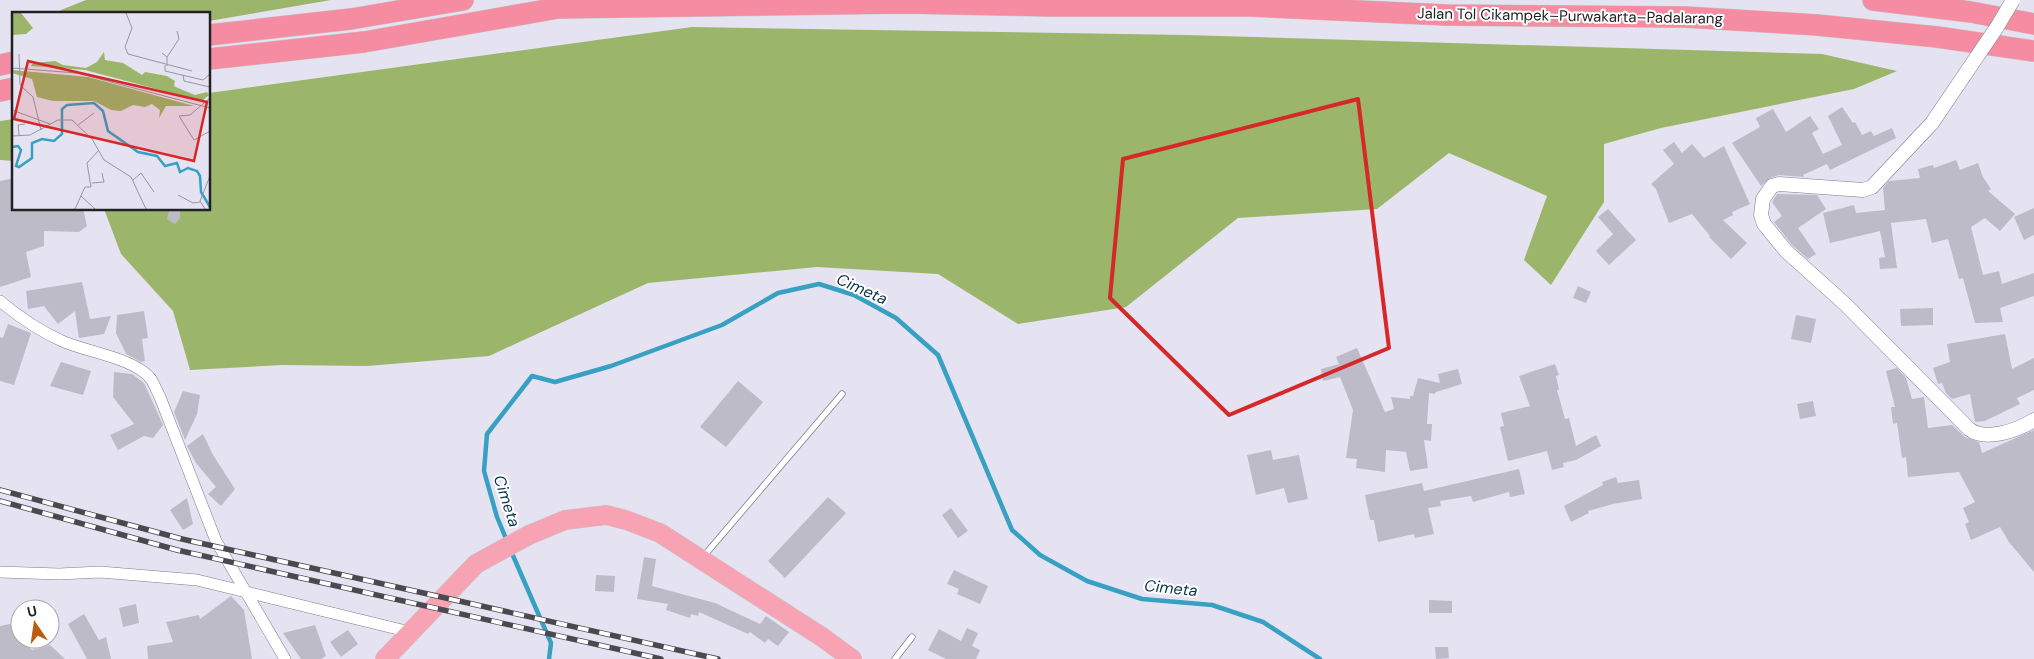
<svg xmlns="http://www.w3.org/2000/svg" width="2034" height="659" viewBox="0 0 2034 659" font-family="'DM Sans',sans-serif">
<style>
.forest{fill:#9bb66a}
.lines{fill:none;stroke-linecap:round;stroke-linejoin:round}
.stream{stroke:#38a0c2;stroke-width:4.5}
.building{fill:#bebbc9}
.service-casing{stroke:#7e7c88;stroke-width:7}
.minor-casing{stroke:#7e7c88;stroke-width:12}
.tertiary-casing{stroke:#7e7c88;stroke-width:15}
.trunk-casing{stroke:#c6c5c7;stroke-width:20}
.motorway-casing{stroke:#c6c5c7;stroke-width:22}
.service{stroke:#fff;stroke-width:5.5}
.minor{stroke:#fff;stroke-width:11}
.tertiary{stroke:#fff;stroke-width:14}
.trunk{stroke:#f8a3b4;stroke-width:19}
.motorway{stroke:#f68ca2;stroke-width:21}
.rail-casing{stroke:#4a4950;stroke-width:5.5}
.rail{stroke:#fff;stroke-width:4;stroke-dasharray:11;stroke-linecap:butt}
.tertiary-bridge-casing{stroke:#7e7c88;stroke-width:15;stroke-linecap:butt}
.tertiary-bridge{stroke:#fff;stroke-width:14}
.marked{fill:none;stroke:#d62828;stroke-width:4;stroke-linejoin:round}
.labels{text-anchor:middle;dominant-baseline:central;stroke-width:4;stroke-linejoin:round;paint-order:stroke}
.street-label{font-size:15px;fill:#222126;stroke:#fff}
.water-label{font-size:16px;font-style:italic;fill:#083746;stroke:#fff}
.inset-river{fill:none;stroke:#38a0c2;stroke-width:2.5}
.inset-road{fill:none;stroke:#9795a0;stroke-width:1}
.view{fill:#d62828;fill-opacity:0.15;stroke:#d62828;stroke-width:2.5}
.inset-edge{fill:none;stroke:#222126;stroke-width:2.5}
</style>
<rect width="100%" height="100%" fill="#e5e3f1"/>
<g class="forest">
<polygon points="86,0 331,0 209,21 209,14 58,14 61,10"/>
<polygon points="692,27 1185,35 1822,54 1897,71 1854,89 1661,128 1604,144 1604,202 1551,285 1524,260 1547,196 1449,153 1377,209 1238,218 1126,307 1018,324 938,274 817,267 648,283 489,356 367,366 282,365 190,370 173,311 121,254 104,209 209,209 209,93"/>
<polygon points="14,119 14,161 0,160 0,121"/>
</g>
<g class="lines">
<g class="stream">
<polyline points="507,541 497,517 484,471 487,434 532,376 555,382 611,366 722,325 778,293 819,284 854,295 896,318 938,355 1012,530 1040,555 1087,581 1142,599 1212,605 1263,622 1320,659"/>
<polyline points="511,551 551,643 549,659"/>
</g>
</g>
<g class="building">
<polygon points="1842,107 1853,123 1855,122 1862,135 1871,131 1874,136 1892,128 1896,138 1830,170 1827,164 1803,175 1804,177 1779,175 1770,178 1761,186 1732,143 1760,127 1756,118 1773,109 1786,132 1810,116 1819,129 1812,133 1823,154 1842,145 1828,116"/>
<polygon points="1674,142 1682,153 1692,144 1704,158 1724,146 1750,204 1732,212 1733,215 1723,220 1747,243 1731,259 1709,237 1710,236 1692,214 1669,223 1656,189 1651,184 1674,164 1663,150"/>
<polygon points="1956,160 1960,170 1978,163 1983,177 1991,189 1988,191 2015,214 2000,231 1985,218 1971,227 1983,275 1999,271 2002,284 2034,273 2034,296 2000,308 2003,322 1975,323 1963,278 1959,279 1948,239 1932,243 1926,219 1891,223 1897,268 1880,269 1879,258 1885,257 1880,231 1830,243 1823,213 1854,205 1856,213 1885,210 1883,188 1889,181 1920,178 1918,169 1933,165 1934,168"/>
<polygon points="14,178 14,209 83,209 87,226 79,232 44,231 44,246 26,252 31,277 0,287 0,181"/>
<polygon points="1777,194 1817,195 1826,209 1798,228 1816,254 1808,259 1792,245 1774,222 1782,216 1772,202"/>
<polygon points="2034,208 2034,235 2024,240 2014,217"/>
<polygon points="180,209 180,218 175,224 167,219 169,211"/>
<polygon points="1608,209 1636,240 1609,265 1596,251 1613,234 1598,217"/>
<polygon points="82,282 90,319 111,316 104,334 79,338 75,311 58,324 44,306 28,309 26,291"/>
<polygon points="1578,286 1591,292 1586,303 1573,298"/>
<polygon points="1933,308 1933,325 1901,326 1900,309"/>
<polygon points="144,311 148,338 142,339 145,361 141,362 126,354 116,333 117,315"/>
<polygon points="1796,315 1816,319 1811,343 1791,339"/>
<polygon points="8,324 31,333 14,385 0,381 0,337 3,338"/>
<polygon points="2005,334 2012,369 2034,358 2034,390 2017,398 2020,404 1985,421 1975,422 1970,394 1952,399 1946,393 1942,383 1938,384 1933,368 1950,362 1947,344"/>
<polygon points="1357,348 1385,412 1394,409 1391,397 1410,399 1410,396 1413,396 1418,378 1440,383 1438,374 1458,369 1462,384 1436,392 1435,394 1429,393 1427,424 1432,424 1431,441 1424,440 1428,468 1410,471 1406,452 1386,450 1385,472 1356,468 1357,459 1346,458 1353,410 1340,377 1323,381 1321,369 1339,364 1336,357"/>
<polygon points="61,362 91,371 83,395 50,386"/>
<polygon points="1555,364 1559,375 1556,376 1559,390 1557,390 1565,419 1569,418 1576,446 1596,435 1601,446 1576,460 1563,463 1564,467 1552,470 1547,451 1508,461 1500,427 1504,426 1501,413 1530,406 1519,376"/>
<polygon points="1897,368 1906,378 1912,399 1924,397 1928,428 1952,425 1965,437 1979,442 1982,453 2034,430 2034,572 2009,542 2000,527 1971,540 1965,524 1969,522 1963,508 1975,502 1959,472 1908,477 1906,457 1902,458 1897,423 1893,424 1891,407 1895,407 1886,371"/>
<polygon points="114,372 132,374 144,383 163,425 153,438 144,436 118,450 110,435 134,424 113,397"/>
<polygon points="738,381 763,402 726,447 700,427"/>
<polygon points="183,391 200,395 197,414 185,440 174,412"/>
<polygon points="1813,401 1816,416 1800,419 1797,404"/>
<polygon points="203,434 213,455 235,489 221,506 208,494 216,487 196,463 187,446"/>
<polygon points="1271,450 1273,460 1299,455 1308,499 1288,503 1284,488 1256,495 1247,455"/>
<polygon points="1519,469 1525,494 1510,497 1509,492 1473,502 1471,496 1440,501 1441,506 1428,508 1434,534 1415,538 1414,534 1378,542 1374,520 1370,520 1365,495 1422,483 1424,491"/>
<polygon points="1616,477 1618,483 1639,480 1642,499 1613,504 1588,511 1589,513 1571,522 1564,506 1603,485 1602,482"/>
<polygon points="828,497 846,513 785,578 768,561"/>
<polygon points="187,498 193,524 183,530 170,510"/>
<polygon points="951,508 968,531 958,538 942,515"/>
<polygon points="644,557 656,559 652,586 715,603 760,624 766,616 789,632 778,646 768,639 765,643 750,632 748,634 699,612 698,616 691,614 690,618 666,610 668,604 637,599"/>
<polygon points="954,570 988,586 980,604 957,594 959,589 947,584"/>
<polygon points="596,575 615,576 614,592 595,591"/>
<polygon points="231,596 244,610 252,659 148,659 147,646 173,642 166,622 199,615 200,619"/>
<polygon points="1429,600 1452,601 1452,613 1429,613"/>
<polygon points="136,604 139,623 123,627 119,608"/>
<polygon points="84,614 99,640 106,637 111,659 87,659 68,624"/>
<polygon points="10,624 20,639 32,650 50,645 65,659 0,659 0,626"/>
<polygon points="315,625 326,656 321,659 301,659 283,633"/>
<polygon points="967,628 978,633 972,646 980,650 976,659 946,659 928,650 939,629 961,641"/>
<polygon points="348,630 358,644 341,657 330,642"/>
<polygon points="1435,647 1448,647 1449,658 1436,659"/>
</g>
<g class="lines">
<g class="service-casing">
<g id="service">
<polyline points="703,557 842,394"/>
<polyline points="895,659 912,637"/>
</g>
</g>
<g class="minor-casing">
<g id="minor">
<path d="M0 301C19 317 40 331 62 341 86 352 135 358 151 379 154 384 157 391 160 397L216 541 285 659"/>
<polyline points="0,572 59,574 100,572 197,580 410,632"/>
</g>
</g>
<g class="tertiary-casing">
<path id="tertiary" d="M1932 123 1872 187 1863 190 1779 184 1772 186 1763 199 1761 215 1764 224 1786 251 1845 304 1969 429C1986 442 2018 430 2034 420"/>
</g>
<g class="trunk-casing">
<polyline id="trunk" points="385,659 476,564 529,535 565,520 606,515 626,520 660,533 822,637 852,659"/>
</g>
<g class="motorway-casing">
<g id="motorway">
<polyline points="1873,0 1971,12 2034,24"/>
<polyline points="209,35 351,19 463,0"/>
<polyline points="209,59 364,42 558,8 903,3 1054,6 1251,6 1446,15 1685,17 1817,25 1937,37 2034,51"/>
<polyline points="0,65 14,62"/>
<polyline points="0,91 14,88"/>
</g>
</g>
<use href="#service" class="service"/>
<use href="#minor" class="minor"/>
<use href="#tertiary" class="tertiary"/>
<use href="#trunk" class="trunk"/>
<use href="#motorway" class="motorway"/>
<g class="rail-casing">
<g id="rail">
<polyline points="0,490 182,539 718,659"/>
<polyline points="0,501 177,550 661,659"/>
</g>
</g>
<use href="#rail" class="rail"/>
<g class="tertiary-bridge-casing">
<polyline id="tertiary-bridge" points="1932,123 1997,27 2013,0"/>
</g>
<use href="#tertiary-bridge" class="tertiary-bridge"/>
</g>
<path class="marked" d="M1358 99 1389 348 1229 415 1110 298 1123 159Z"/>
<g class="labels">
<g class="street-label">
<text transform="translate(1570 16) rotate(1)">Jalan Tol Cikampek–Purwakarta–Padalarang</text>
</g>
<g class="water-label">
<text transform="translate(862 289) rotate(24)">Cimeta</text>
<text transform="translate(507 501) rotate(72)">Cimeta</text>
<text transform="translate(1171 588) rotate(6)">Cimeta</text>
</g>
</g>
<g transform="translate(12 12)">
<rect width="198" height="198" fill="#e5e3f1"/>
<path d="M0 1H9L21 16 14 22 0 23ZM92 40 93 48 111 51 130 63 133 60 155 64 163 69 162 74 166 76 183 83 195 80 197 83 190 89 73 58 19 54 21 51 43 49 51 53 74 56 85 50ZM0 58 76 65 182 94H154L147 106 148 98 140 92 133 95 121 93 109 99 99 98 82 89H41L25 85 20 67 0 61Z" fill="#9bb66a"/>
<path class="inset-river" d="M0 135 6 134 9 138 4 154 7 155 20 146V131L30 127 42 129 50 122V97L55 93 82 91 91 99 96 119 126 140 145 144 153 154 165 151 168 160 176 156 185 159 188 164 189 180 198 195"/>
<path class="inset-road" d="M114 1 120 16 113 35 116 42 180 59M150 41 155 45V54M7 42 8 73 21 85 29 118M155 45 167 27 165 19M153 53V59L191 68 198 62M0 56 65 61 198 96M171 63 172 69 198 75M198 86 178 103 167 104 182 128 198 119M0 98 38 112M66 113 82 101M7 123 6 113 13 112M0 124 18 123 46 108H60L80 127 92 148 119 165 134 197M121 168 129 161 142 180M80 171 92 170 90 161M166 183 181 191 188 190M69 184 83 197M63 197 73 175H79L75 151 87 138M193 197 188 189 198 164"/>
<path class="view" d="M16 49 195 90 182 149 2 107Z"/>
<rect width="198" height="198" class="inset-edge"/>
</g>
<g transform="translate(35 624) rotate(347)"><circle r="24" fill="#ffffff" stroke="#a7a6a8"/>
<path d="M0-4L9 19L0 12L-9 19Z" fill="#ba5c12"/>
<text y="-8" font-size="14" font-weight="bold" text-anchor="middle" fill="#222126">U</text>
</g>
</svg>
